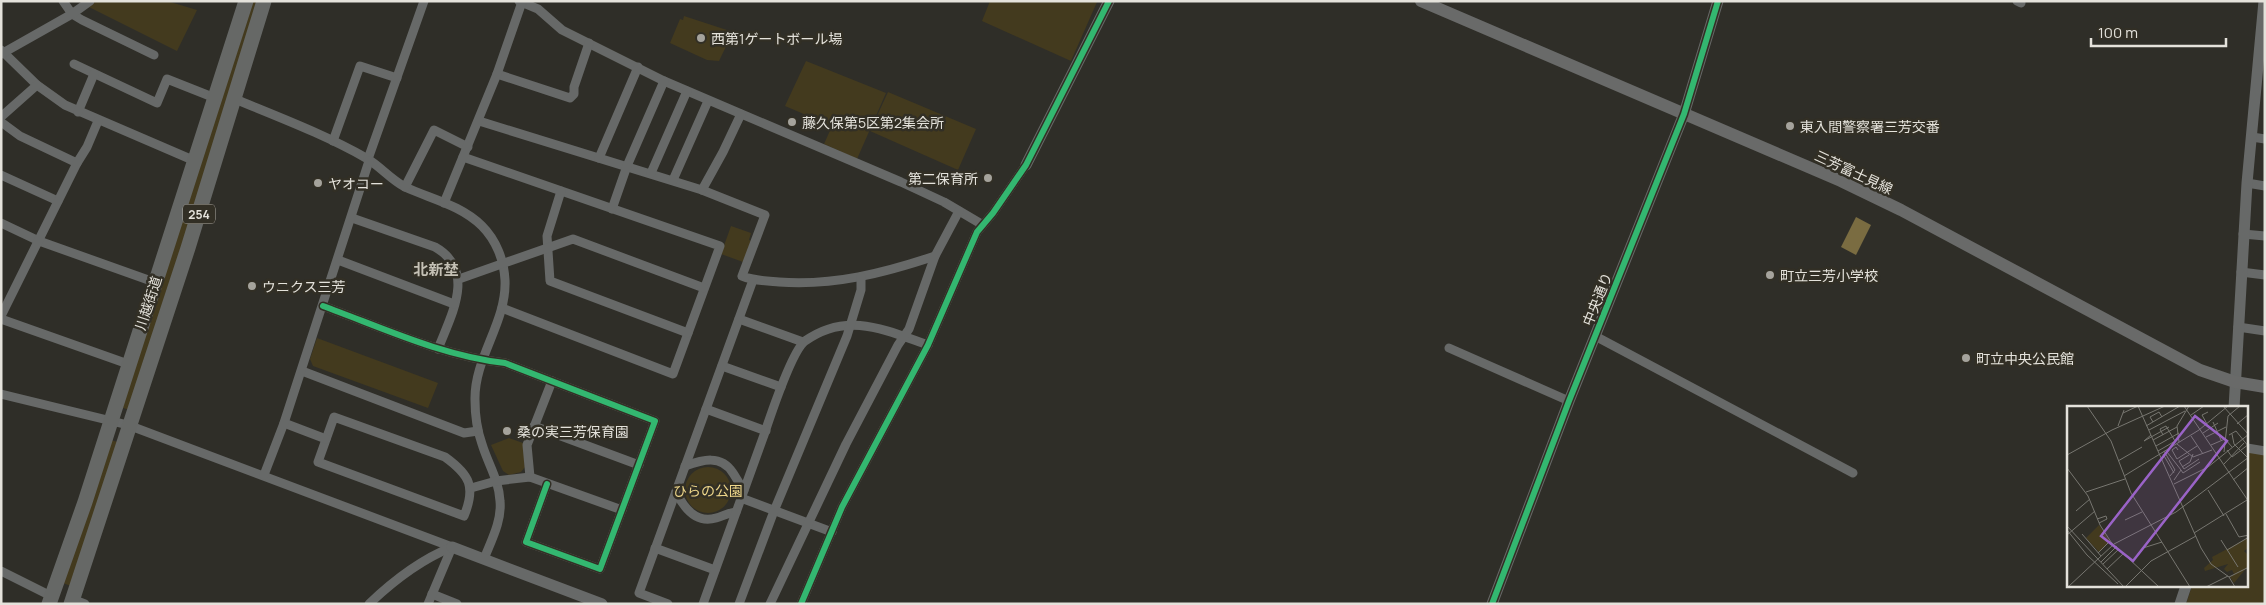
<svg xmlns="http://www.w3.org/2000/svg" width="2266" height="605" viewBox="0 0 2266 605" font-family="Manrope,'Noto Sans JP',sans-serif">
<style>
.green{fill:#433a1e}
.water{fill:#7a6c41}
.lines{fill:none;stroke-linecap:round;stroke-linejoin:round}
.minor{stroke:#676968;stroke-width:9}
.tertiary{stroke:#676968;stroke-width:11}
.secondary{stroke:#696a69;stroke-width:12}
.trunk{stroke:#666866;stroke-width:15}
.cycleway-casing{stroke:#322f25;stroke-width:9}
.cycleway{stroke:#33b770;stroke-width:6}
.poi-dot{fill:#a5a39c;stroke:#322f25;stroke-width:2}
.labels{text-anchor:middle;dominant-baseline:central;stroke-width:5;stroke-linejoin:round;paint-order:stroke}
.shield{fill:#322f25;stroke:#afaca4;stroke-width:1}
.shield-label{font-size:12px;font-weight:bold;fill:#e4e2db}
.poi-label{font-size:14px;fill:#e4e2db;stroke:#322f25;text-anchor:start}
.street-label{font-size:14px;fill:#e4e2db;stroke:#322f25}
.park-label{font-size:14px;fill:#edd68a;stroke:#322f25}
.neighbourhood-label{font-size:15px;font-weight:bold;fill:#c5c1b5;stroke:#322f25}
.inset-road{fill:none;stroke:#777670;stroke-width:1}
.view{fill:#9a63c7;fill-opacity:0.15;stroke:#9a63c7;stroke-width:2.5}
.inset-edge{fill:none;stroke:#e4e2db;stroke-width:2.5}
</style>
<rect width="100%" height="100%" fill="#2f2e28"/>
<g class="green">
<polygon points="96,1 167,1 197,10 177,51 89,7"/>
<polygon points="252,1 260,1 129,410 118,406"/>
<polygon points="990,1 1095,1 1097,2 1071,61 982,21"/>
<polygon points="684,16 733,32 719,61 707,60 670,43 680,19 683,20"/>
<polygon points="806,61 886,93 857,159 824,144 832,126 785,106"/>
<polygon points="888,92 976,129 958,170 870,131"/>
<polygon points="731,226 751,233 749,240 751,241 743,262 721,254"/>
<polygon points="317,338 438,383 428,408 313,366 310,359"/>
<polygon points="509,438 523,443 525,467 521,472 509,475 503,471 491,445"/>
<polygon points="110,440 118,442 71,586 60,582"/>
<polygon points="2247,451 2265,454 2265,604 2186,604 2192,586 2247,586"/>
<circle cx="708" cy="490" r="23"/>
</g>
<polygon class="water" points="1856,217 1871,225 1856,255 1841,247"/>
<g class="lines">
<g class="minor">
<polyline points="63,1 72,14 82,20 154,55"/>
<polyline points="519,1 538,9 562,30 664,81 901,182 944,202 983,225"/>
<polyline points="2017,1 2021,3"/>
<polyline points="1,50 37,85 65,105 195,161"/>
<polyline points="1,54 72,14 90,1"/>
<polyline points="74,64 157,103 167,79 215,98"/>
<polyline points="497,74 570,98 574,94 574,87 589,43"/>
<path d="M235 99C278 117 324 134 366 158 380 166 390 179 405 187 431 199 461 205 482 226 496 240 504 260 505 280 507 322 474 358 475 400 475 415 477 430 482 444 488 464 499 480 500 501 502 521 491 541 484 559"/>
<polyline points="78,112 94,74"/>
<polyline points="1,117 37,85"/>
<path d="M479 121 702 190 765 215 742 276C754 281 766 281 779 282 834 286 884 273 935 256"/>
<polyline points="1,122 20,136 77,163"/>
<polyline points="2252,137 2265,139"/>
<polyline points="333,141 360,66 397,78"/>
<polyline points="463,157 720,246 673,374 502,308"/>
<polyline points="599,158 638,67"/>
<polyline points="368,159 424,1"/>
<polyline points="651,173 687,91"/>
<polyline points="1,175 58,201"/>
<polyline points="673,180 708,101"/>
<polyline points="2247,183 2265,186"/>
<polyline points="405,187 434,130 468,147"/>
<polyline points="702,190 723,152 741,114"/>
<polyline points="561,191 547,236 550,281 688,333"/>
<polyline points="444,203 497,74 522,2"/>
<polyline points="612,209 627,166 664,81"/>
<path d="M352 218 435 247C477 271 451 315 438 349"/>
<polyline points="1,223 39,241 154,282"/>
<polyline points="2243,234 2265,236"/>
<polyline points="338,260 454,304"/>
<polyline points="2241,272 2265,275"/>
<polyline points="459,279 573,239 704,288"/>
<path d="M323 306C383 328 442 356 505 363L655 421 600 569 526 542 547 484"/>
<polyline points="1,316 77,163 87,147 98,121"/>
<polyline points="1,319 128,364"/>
<polyline points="739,319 803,342"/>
<polyline points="2238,327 2265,331"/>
<polyline points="1595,336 1853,473"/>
<polyline points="1449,348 1569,401"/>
<polyline points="722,366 781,387"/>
<polyline points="302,371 464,433 478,431"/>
<polyline points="1,394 128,425 452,547"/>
<polyline points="706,409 766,431"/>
<path d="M334 417 445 457C470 475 476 487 464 516L318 462Z"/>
<polyline points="284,423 326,439"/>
<polyline points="534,426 639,465"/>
<polyline points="2247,448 2265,451"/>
<path d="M685 466C702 460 721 454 733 473 737 479 739 484 744 490"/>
<polyline points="264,475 284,423 369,161"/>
<polyline points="530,477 527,445 552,381"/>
<polyline points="471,488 496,481 530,477 622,510"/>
<path d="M676 492C684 508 696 524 716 518 723 516 728 513 736 512"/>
<polyline points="741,498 832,532"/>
<polyline points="655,548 715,570"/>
<polyline points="1,571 51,596"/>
<polyline points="432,594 457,604"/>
<polyline points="72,599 85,604"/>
<path d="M369 604C394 580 420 560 452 547"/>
<polyline points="428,604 452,547"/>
<polyline points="668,604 639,593 753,280"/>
<path d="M703 604C723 548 744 491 764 435 770 417 792 351 805 341 847 311 885 330 928 345"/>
<polyline points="739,604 774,511 847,336 861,290 861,277"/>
<polyline points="770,604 846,444 898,345 909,329 935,256 959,211"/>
<polyline points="801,604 842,507 928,345 977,232 993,213 1026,165"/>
</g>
<g class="tertiary">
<polyline points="1026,165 1109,1"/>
<polyline points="2234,408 2247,183 2264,1"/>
<polyline points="452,547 602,604"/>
<polyline points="1492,604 1569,401 1684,114 1718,1"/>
<polyline points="2180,604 2186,586"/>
</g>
<polyline class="secondary" points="1421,1 1841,181 1901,210 2200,370 2235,382 2265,387"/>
<g class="trunk">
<polyline points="49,604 85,502 246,1"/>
<polyline points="71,604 188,248 264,1"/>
</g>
<g class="cycleway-casing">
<g id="cycleway">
<path d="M323 306C383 328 442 356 505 363L655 421 600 569 526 542 547 484"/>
<polyline points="801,604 842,507 928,345 977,232 993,213 1026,165 1109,1"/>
<polyline points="1492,604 1569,401 1684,114 1718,1"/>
</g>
</g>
<use href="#cycleway" class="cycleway"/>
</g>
<g class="poi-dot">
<circle cx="701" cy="38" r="5"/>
<circle cx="792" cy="122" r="5"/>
<circle cx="1790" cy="126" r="5"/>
<circle cx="988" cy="178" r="5"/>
<circle cx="318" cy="183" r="5"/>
<circle cx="1770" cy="275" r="5"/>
<circle cx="252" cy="286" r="5"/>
<circle cx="1966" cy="358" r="5"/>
<circle cx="507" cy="431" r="5"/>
</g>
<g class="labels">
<rect class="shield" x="183" y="204.5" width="32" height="19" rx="4"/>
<g class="shield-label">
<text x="199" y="214">254</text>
</g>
<g class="poi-label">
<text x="711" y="38">西第1ゲートボール場</text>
<text x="802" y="122">藤久保第5区第2集会所</text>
<text x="1800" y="126">東入間警察署三芳交番</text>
<text x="978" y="178" text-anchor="end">第二保育所</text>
<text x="328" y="183">ヤオコー</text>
<text x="1780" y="275">町立三芳小学校</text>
<text x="262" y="286">ウニクス三芳</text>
<text x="1976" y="358">町立中央公民館</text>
<text x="517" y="431">桑の実三芳保育園</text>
</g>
<g class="street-label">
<text transform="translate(1854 172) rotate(25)">三芳富士見線</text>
<text transform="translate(1597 299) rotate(-68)">中央通り</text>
<text transform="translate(148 303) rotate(-72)">川越街道</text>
</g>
<g class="park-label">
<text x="708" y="490">ひらの公園</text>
</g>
<g class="neighbourhood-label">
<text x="436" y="269">北新埜</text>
</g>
</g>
<g transform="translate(2067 406)">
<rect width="181" height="181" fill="#2f2e28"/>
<path d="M32 119 43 135 32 146 19 132ZM181 132V142L177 145 181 149V160L167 177 163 171 167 168 165 164 160 166 157 163 161 158 138 165 137 162 146 154 145 151Z" fill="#433a1e"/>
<path class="inset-road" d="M20 0 44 35 64 87 123 181M71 0 134 142 144 158 162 171 168 181M117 0 182 96M156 0 182 29M56 7 71 0M124 9 137 0M86 16 83 11 92 6 95 11M146 16 154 34M140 18 135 9 141 6M170 18 182 8M51 20 57 4M79 20 113 0M82 24 118 5M136 27 151 17M165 28 167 38 181 52M84 29 77 35 102 21M96 29 93 23 99 20 108 35M162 29 169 25 182 41M124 30 136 48M139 31 159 21M86 34 110 21M112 36 110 20 122 0M110 38 126 51 145 44M144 39 158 33 165 41M89 40 112 27M111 44 109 41 105 44 110 53 130 40M160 44 165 51 182 38M91 45 110 34M97 45 108 64 103 70M100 46 114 64M157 46 161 10 173 0M96 48 107 67M0 49 45 24 98 0M122 49 112 55 117 63 132 53M51 55 75 41M157 58 177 37M115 61 123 56 126 48M0 62 21 90 33 119 44 136 92 181M57 70 132 24 161 0M107 74 114 64 116 67 133 56M166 74 182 61M107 78 141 61 182 28M141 84 157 110M19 86 58 73M9 105 23 93M159 108 172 131 182 129M30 113 39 110 40 113 32 117M58 114 75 106M0 120 57 181M0 124 20 149 51 178M127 127 180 94M15 128 34 150M0 129 28 105M154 134 171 161M76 142 95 136M160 144 182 131M31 147 43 135M34 156 50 140M36 158 52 143M40 163 57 147M162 171 182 161M1 181 47 138 109 106 182 51M58 181 84 155 129 130M139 181 161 170"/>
<path class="view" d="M128 10 160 35 66 155 34 130Z"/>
<rect width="181" height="181" class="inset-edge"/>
</g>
<rect width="2266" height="605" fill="none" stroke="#e4e2db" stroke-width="5"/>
<path d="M2091 38v8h135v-8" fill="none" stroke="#e4e2db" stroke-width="2.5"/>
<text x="2098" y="38" font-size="15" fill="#e4e2db" stroke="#322f25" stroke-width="4" paint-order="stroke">100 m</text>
</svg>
